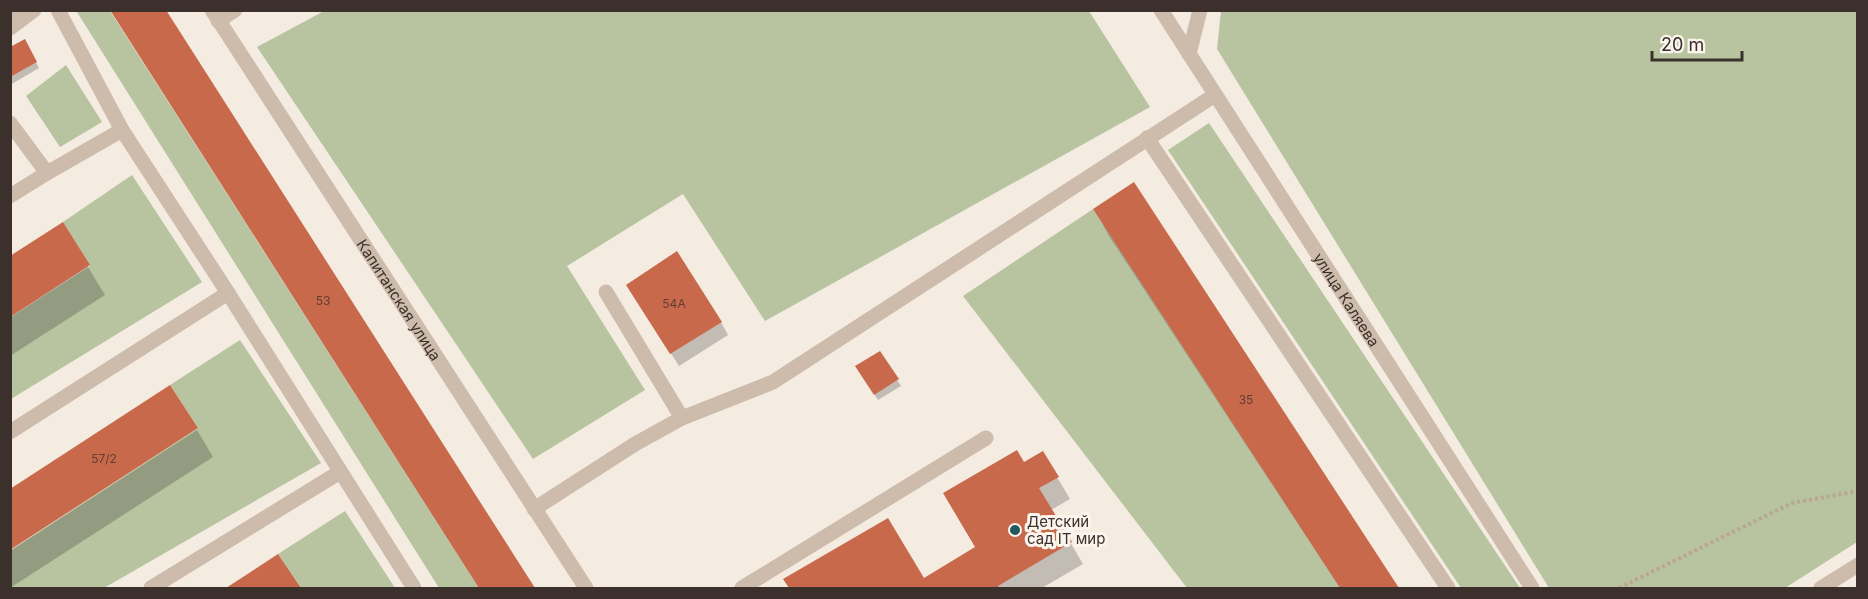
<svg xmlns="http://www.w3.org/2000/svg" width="1868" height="599" viewBox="0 0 1868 599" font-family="Inter,sans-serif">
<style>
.green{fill:#b8c4a0}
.shadow{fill:#0003}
.building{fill:#c8694b}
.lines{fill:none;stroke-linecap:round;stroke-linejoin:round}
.path{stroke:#b9a596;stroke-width:4;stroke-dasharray:3 3;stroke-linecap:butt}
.service{stroke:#cdbbac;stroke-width:15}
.minor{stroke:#cdbbac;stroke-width:15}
.poi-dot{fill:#1f5a5e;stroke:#fbf5ee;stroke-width:2}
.labels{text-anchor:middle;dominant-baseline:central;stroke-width:6;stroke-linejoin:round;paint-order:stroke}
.number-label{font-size:12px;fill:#5e3e33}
.street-label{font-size:15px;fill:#3b302b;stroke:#fbf5ee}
.poi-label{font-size:15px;fill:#3b302b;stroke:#fbf5ee;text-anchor:start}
</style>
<rect width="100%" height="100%" fill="#f4ebe1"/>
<g class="green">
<polygon points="79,10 110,11 479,588 439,588 77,12"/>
<polygon points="326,10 1089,11 1150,107 765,321 683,194 567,266 645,390 533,459 257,47"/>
<polygon points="1221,11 1857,11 1857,542 1785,588 1549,588 1217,49"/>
<polygon points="66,65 102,122 60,147 26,96"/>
<polygon points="1209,123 1520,588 1461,588 1168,150"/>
<polygon points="132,175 202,282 11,399 11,317 90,266 63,222"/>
<polygon points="1093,209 1340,588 1187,588 963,296"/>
<polygon points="240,340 321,463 104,588 11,588 11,550 198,428 170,385"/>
<polygon points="345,511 395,588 301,588 278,554"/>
</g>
<g class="shadow">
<polygon points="10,10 37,10 10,28"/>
<polygon points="111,10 164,10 533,588 479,588"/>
<polygon points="24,41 39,68 10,85 10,49"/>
<polygon points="1134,184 1398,588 1340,588 1109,236 1095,210"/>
<polygon points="62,224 105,295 10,356 10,258"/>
<polygon points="635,297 721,322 728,335 679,366"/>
<polygon points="880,353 901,386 878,400 860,372"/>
<polygon points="197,430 213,457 10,588 10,551"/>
<polygon points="1024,464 1057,477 1070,499 1051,510 1083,564 1042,588 791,588 786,579 924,580 977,548"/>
<polygon points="278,556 299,588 229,588"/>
</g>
<g class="building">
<polygon points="110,10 166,10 535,588 479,588"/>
<polygon points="25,39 37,62 10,77 10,47"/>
<polygon points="1134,182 1399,588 1340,588 1093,209"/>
<polygon points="63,222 90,265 10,317 10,256"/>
<polygon points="677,251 722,322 670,354 626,285"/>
<polygon points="880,351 899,379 874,395 855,366"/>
<polygon points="170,385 198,428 10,550 10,489"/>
<polygon points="1017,450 1024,462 1043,451 1059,477 1039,488 1072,542 998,586 1000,588 789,588 783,579 888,518 924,578 975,547 943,493"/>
<polygon points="278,554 301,588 226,588"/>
</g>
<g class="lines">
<polyline class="path" points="1619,588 1792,503 1858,491"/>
<g class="service">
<polyline points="58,10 122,130 228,293 414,588"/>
<polyline points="218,21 235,10"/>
<polyline points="10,28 34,10"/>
<polyline points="1189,54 1200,10"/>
<polyline points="10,123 47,173 10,196"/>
<polyline points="1147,138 1448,588"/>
<polyline points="47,173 122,130"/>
<polyline points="606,292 682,418"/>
<polyline points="10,432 228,293"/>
<polyline points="534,509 635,444 682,418 773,382 1215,95"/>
<polyline points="151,588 340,472"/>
<polyline points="742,588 986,438"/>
</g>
<g class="minor">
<path id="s1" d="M212 10 586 588"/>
<path id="s2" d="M1161 10 1532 588"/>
<polyline points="1821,588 1858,565"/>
</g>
</g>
<circle class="poi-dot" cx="1015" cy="530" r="6"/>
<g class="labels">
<g class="number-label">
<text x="323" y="300">53</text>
<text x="674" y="303">54А</text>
<text x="1246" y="399">35</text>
<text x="104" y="458">57/2</text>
</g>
<g class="street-label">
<text stroke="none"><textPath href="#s1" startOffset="345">Капитанская улица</textPath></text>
<text stroke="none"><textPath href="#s2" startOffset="344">улица Каляева</textPath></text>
</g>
<g class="poi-label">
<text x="1027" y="521">Детский<tspan x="1027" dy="17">сад IT мир</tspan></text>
</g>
</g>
<rect width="1868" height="599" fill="none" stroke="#3b302b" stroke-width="24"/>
<path d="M1652 51v9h90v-9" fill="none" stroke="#3b302b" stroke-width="3"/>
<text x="1661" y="51" font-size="18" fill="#3b302b" stroke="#fbf5ee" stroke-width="4.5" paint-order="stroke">20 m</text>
</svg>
